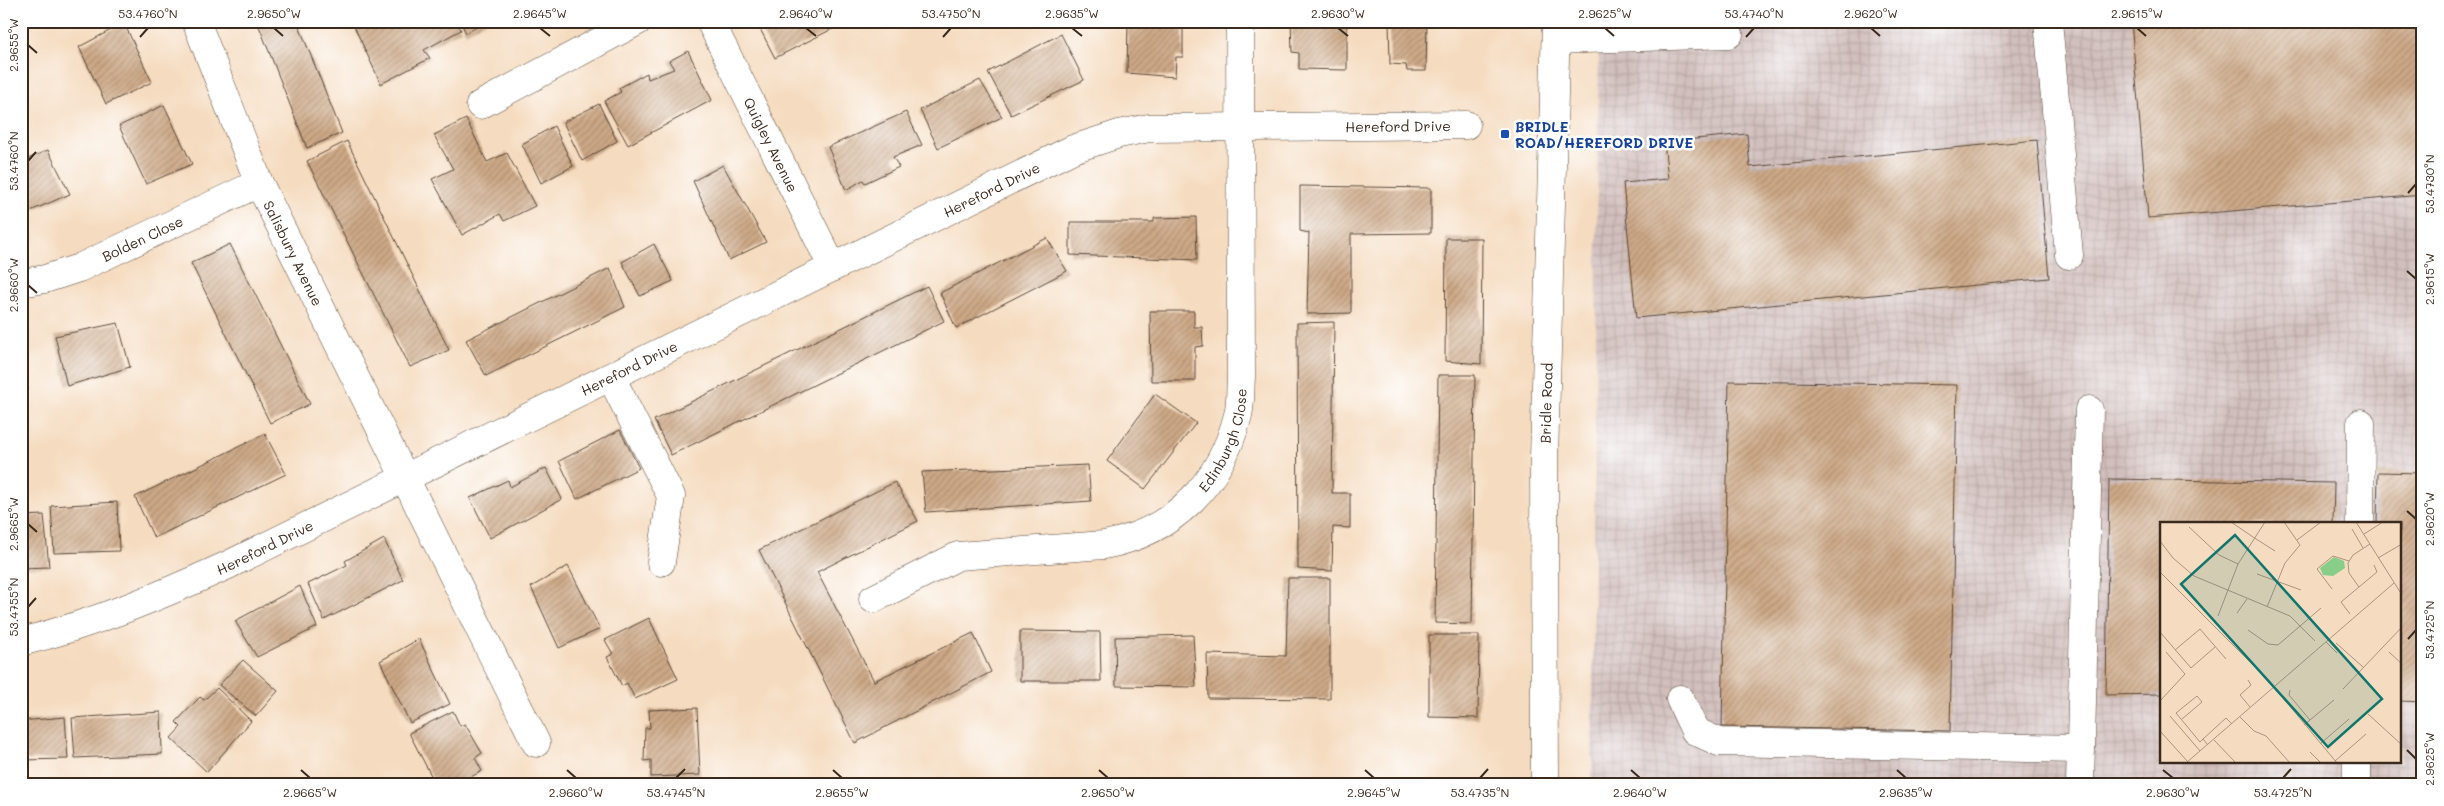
<svg xmlns="http://www.w3.org/2000/svg" width="2444" height="806" viewBox="0 0 2444 806" font-family="Mali,sans-serif">
<style>
.industrial{fill:url(#industrial-grid);fill-rule:evenodd}
.building{fill:url(#building-hatch)}
.lines{fill:none;stroke-linecap:round;stroke-linejoin:round}
.minor-casing{stroke:#574536;stroke-width:29}
.minor{stroke:#fff;stroke-width:28}
.ticks{fill:none;stroke:#3b2a1e;stroke-width:2}
.transit-dot{fill:#1a4fb4;stroke:#fff;stroke-width:2}
.labels{text-anchor:middle;dominant-baseline:central;stroke-width:5;stroke-linejoin:round;paint-order:stroke}
.street-label{font-size:14px;fill:#3b2a1e;stroke:#fff}
.transit-label{font-size:14px;font-weight:bold;fill:#164399;stroke:#fff;text-anchor:start}
.inset-road{fill:none;stroke:#ab947f;stroke-width:1}
.view{fill:#0f766e;fill-opacity:0.15;stroke:#0f766e;stroke-width:2.5}
.inset-edge{fill:none;stroke:#3b2a1e;stroke-width:2.5}
.neatline{fill:none;stroke:#3b2a1e;stroke-width:2}
.ticks-label{font-size:12px;text-anchor:middle;fill:#3b2a1e}
</style>
<defs>
<pattern id="industrial-grid" width="8" height="8" patternUnits="userSpaceOnUse" patternTransform="scale(1.25)"><rect width="8" height="8" fill="#d1bfbd"/><path d="M0 4h8M4 0v8" fill="none" stroke="#b4a4a2"/></pattern>
<pattern id="building-hatch" width="6" height="6" patternUnits="userSpaceOnUse" patternTransform="scale(1.25)"><rect width="6" height="6" fill="#cda987"/><path d="M-1 1l2-2M0 6l6-6M5 7l2-2" fill="none" stroke="#a88a6e"/></pattern>
</defs>
<rect width="100%" height="100%" fill="#fff"/>
<filter id="ink" filterUnits="userSpaceOnUse"><feTurbulence type="fractalNoise" baseFrequency=".02" numOctaves="2"/><feDisplacementMap in="SourceGraphic" scale="10" xChannelSelector="R" yChannelSelector="G"/><feConvolveMatrix kernelMatrix="1 2 1 2 8 2 1 2 1" color-interpolation-filters="sRGB"/></filter>
<filter id="wash" filterUnits="userSpaceOnUse"><feTurbulence type="fractalNoise" baseFrequency=".0096" numOctaves="4" result="noise"/><feDisplacementMap in="SourceGraphic" scale="20" xChannelSelector="R" yChannelSelector="G"/><feGaussianBlur stdDeviation="1.12" result="paint"/><feColorMatrix in="noise" values="0 0 0 0 0 0 0 0 0 0 0 0 0 0 0 0 0 1.4 0 .05"/><feComposite in="paint" operator="in"/></filter>
<g filter="url(#wash)">
<rect width="100%" height="100%" fill="#f5dbbf"/>
<path class="industrial" d="M1599 21H2423V785H1592ZM2162 524H2400V762H2162Z"/>
<g id="blocks">
<g class="building">
<polygon points="257,21 297,21 342,133 307,148"/>
<polygon points="359,21 456,21 461,30 424,50 430,58 381,84 353,24"/>
<polygon points="460,21 488,21 466,33"/>
<polygon points="756,21 848,21 775,58"/>
<polygon points="1128,21 1178,21 1183,25 1183,57 1176,57 1175,77 1127,73"/>
<polygon points="1291,21 1347,21 1347,70 1299,69 1299,53 1292,52"/>
<polygon points="1389,21 1427,21 1426,71 1407,71 1406,65 1390,64"/>
<polygon points="2131,21 2423,21 2423,195 2148,218"/>
<polygon points="124,23 152,82 106,104 79,47"/>
<polygon points="1061,34 1084,80 1011,115 988,72"/>
<polygon points="688,51 712,100 628,145 604,101 621,92 619,88 647,73 648,79 674,69 669,61"/>
<polygon points="980,80 1002,117 938,148 920,110"/>
<polygon points="599,104 617,141 582,161 563,122"/>
<polygon points="164,105 192,164 146,184 119,126"/>
<polygon points="906,112 922,145 893,157 899,167 865,183 863,180 846,190 828,147"/>
<polygon points="466,119 487,162 507,153 535,206 504,221 500,214 462,235 432,179 453,169 434,135"/>
<polygon points="554,126 573,166 541,183 522,144"/>
<polygon points="1747,134 1750,167 2037,140 2049,278 1636,318 1623,183 1668,179 1664,142"/>
<polygon points="347,141 449,350 410,367 307,161"/>
<polygon points="48,150 70,194 21,215 21,162"/>
<polygon points="723,165 766,242 729,260 693,181"/>
<polygon points="1300,186 1431,188 1431,233 1351,234 1351,313 1307,314 1309,233 1300,231"/>
<polygon points="1196,217 1197,260 1070,255 1070,222 1154,222 1154,218"/>
<polygon points="1047,238 1067,271 956,328 940,293"/>
<polygon points="1446,238 1482,238 1481,364 1445,361"/>
<polygon points="230,244 310,404 270,423 191,263"/>
<polygon points="654,244 673,281 640,296 622,262"/>
<polygon points="610,268 625,307 486,376 466,340"/>
<polygon points="927,286 944,321 671,455 654,420"/>
<polygon points="1150,311 1194,311 1194,327 1202,327 1203,346 1195,347 1195,381 1151,381"/>
<polygon points="1334,322 1332,493 1350,493 1350,528 1333,527 1332,571 1298,569 1297,323"/>
<polygon points="118,323 130,367 67,386 55,336"/>
<polygon points="21,350 28,390 21,391"/>
<polygon points="1438,375 1475,375 1472,624 1435,623"/>
<polygon points="1729,381 1957,385 1950,731 1722,727"/>
<polygon points="1155,394 1196,423 1145,489 1107,461"/>
<polygon points="620,430 639,468 577,499 559,461"/>
<polygon points="265,434 286,474 154,538 135,497"/>
<polygon points="1088,465 1091,501 926,512 922,472"/>
<polygon points="546,468 562,499 490,538 470,498 508,480 510,487"/>
<polygon points="2378,472 2423,473 2423,702 2400,701 2400,524 2377,524"/>
<polygon points="2109,479 2334,483 2333,524 2162,524 2162,694 2106,695"/>
<polygon points="895,482 918,521 817,572 874,681 973,633 991,672 855,743 759,550"/>
<polygon points="117,502 119,551 54,553 51,506"/>
<polygon points="44,515 49,567 21,568 21,516"/>
<polygon points="384,539 403,580 324,620 308,584 347,565 345,561"/>
<polygon points="568,566 600,629 559,648 531,587"/>
<polygon points="1288,578 1330,578 1330,699 1208,698 1207,654 1286,656"/>
<polygon points="300,586 317,627 257,657 235,621"/>
<polygon points="649,618 678,679 635,699 627,683 622,686 607,657 613,654 605,640"/>
<polygon points="1020,631 1100,632 1101,681 1020,681"/>
<polygon points="1193,635 1196,687 1116,686 1115,637"/>
<polygon points="1429,635 1479,635 1478,718 1429,717"/>
<polygon points="419,639 450,704 410,723 380,661"/>
<polygon points="243,660 278,691 256,716 219,685"/>
<polygon points="217,688 251,721 207,772 171,738 181,727 176,722 200,697 204,700"/>
<polygon points="697,708 700,775 651,777 651,760 644,761 645,728 650,728 649,710"/>
<polygon points="453,711 460,726 465,724 482,753 475,758 482,771 456,785 436,785 409,733"/>
<polygon points="161,712 162,754 75,758 72,718"/>
<polygon points="65,717 68,759 21,760 21,721"/>
</g>
</g>
</g>
<g filter="url(#ink)">
<use href="#blocks" fill-opacity="0" stroke="#574536" stroke-width="1"/>
<g class="lines">
<g class="minor-casing">
<g id="minor">
<path id="s1" d="M196 21 259 183 536 743"/>
<path id="s2" d="M710 21 832 266"/>
<polyline points="2048,21 2069,255"/>
<polyline points="1556,40 1729,34"/>
<polyline points="480,105 638,21"/>
<path id="s3" d="M21 283 45 279 79 268 259 183"/>
<polyline points="611,377 671,496 661,562"/>
<polyline points="2360,524 2361,423"/>
<path id="s4" d="M873 599 958 556 1104 545C1174 532 1221 483 1238 415 1241 403 1240 389 1241 377L1240 21"/>
<path id="s5" d="M21 642C93 624 160 596 228 565L1073 149 1119 134 1149 128 1466 125"/>
<polyline points="1680,699 1695,731 1719,742 2081,749"/>
<path id="s6" d="M1545 785 1544 459 1556 21"/>
<polyline points="2080,785 2089,410"/>
<polyline points="2357,785 2357,762"/>
</g>
</g>
<use href="#minor" class="minor"/>
</g>
</g>
<path class="ticks" d="M274 28 283 36M540 28 550 36M806 28 816 36M1072 28 1082 36M1338 28 1348 36M1605 28 1614 36M1871 28 1880 36M2137 28 2146 36M140 37 148 28M943 37 951 28M1746 37 1754 28M28 45 37 53M28 161 36 152M2408 193 2416 184M2407 271 2416 279M28 285 37 293M2407 511 2416 519M28 524 37 532M28 607 36 598M2408 639 2416 630M2407 750 2416 759M301 770 310 778M567 770 576 778M833 770 842 778M1099 770 1108 778M1365 770 1374 778M1631 770 1640 778M1897 770 1906 778M2163 770 2173 778M676 778 685 769M1480 778 1488 769M2283 778 2291 769"/>
<rect class="transit-dot" x="1500" y="129" width="10" height="10" rx="2.5"/>
<g class="labels">
<g class="street-label">
<text stroke="none"><textPath href="#s5" startOffset="1491">Hereford Drive</textPath></text>
<text stroke="none"><textPath href="#s2" startOffset="138">Quigley Avenue</textPath></text>
<text stroke="none"><textPath href="#s5" startOffset="1072">Hereford Drive</textPath></text>
<text stroke="none"><textPath href="#s3" startOffset="130">Bolden Close</textPath></text>
<text stroke="none"><textPath href="#s1" startOffset="252">Salisbury Avenue</textPath></text>
<text stroke="none"><textPath href="#s5" startOffset="668">Hereford Drive</textPath></text>
<text stroke="none"><textPath href="#s6" startOffset="382">Bridle Road</textPath></text>
<text stroke="none"><textPath href="#s4" startOffset="411">Edinburgh Close</textPath></text>
<text stroke="none"><textPath href="#s5" startOffset="262">Hereford Drive</textPath></text>
</g>
<g class="transit-label">
<text x="1515" y="126">BRIDLE<tspan x="1515" dy="16">ROAD/HEREFORD DRIVE</tspan></text>
</g>
</g>
<g transform="translate(2160 522)">
<rect width="241" height="241" fill="#f5dbbf"/>
<path d="M174 35 184 39 185 46 173 54 163 53 160 46Z" fill="#88ce89"/>
<path class="inset-road" d="M71 0 93 15M196 0 242 73M29 5 59 33 78 42M192 7 203 26M204 12 223 0M93 15 115 29M137 18 161 0M0 19 13 36 34 54 130 94 155 119M218 36 242 22M0 50 108 158 177 241M97 52 141 68M199 65 189 51 188 41 193 33 210 22M172 67 157 47 173 34 189 39M107 85 125 41 140 23 124 0M77 91 87 77M190 92 181 80 217 50 214 43M58 94 78 42 105 0M88 108 108 122 118 123 161 86M0 110 31 146 55 125M166 120 177 131M176 121 203 145M15 128 40 107 66 137M229 130 242 142M88 158 91 163 80 173 90 185M183 167 242 105M130 168 129 173 150 198M0 179 25 152 6 130M208 192 242 223M10 194 40 229M80 195 94 209 106 214 130 241M22 197 42 180 37 174 16 191 40 220 43 217M144 203 174 178M0 209 28 240M54 218 76 241M160 222 189 197M48 223 43 217 66 196 72 202M150 230 161 241M175 239 206 212M26 241 234 61"/>
<path class="view" d="M75 13 222 177 168 225 21 62Z"/>
<rect width="241" height="241" class="inset-edge"/>
</g>
<rect width="2444" height="806" fill="none" stroke="#fff" stroke-width="55"/>
<rect x="28" y="28" width="2388" height="750" class="neatline"/>
<g class="ticks-label">
<text x="148" y="18">53.4760°N</text>
<text x="274" y="18">2.9650°W</text>
<text x="540" y="18">2.9645°W</text>
<text x="806" y="18">2.9640°W</text>
<text x="951" y="18">53.4750°N</text>
<text x="1072" y="18">2.9635°W</text>
<text x="1338" y="18">2.9630°W</text>
<text x="1605" y="18">2.9625°W</text>
<text x="1754" y="18">53.4740°N</text>
<text x="1871" y="18">2.9620°W</text>
<text x="2137" y="18">2.9615°W</text>
<text transform="translate(14 45) rotate(-90)" y="4">2.9655°W</text>
<text transform="translate(14 161) rotate(-90)" y="4">53.4760°N</text>
<text transform="translate(2430 184) rotate(-90)" y="4">53.4730°N</text>
<text transform="translate(2430 279) rotate(-90)" y="4">2.9615°W</text>
<text transform="translate(14 285) rotate(-90)" y="4">2.9660°W</text>
<text transform="translate(2430 519) rotate(-90)" y="4">2.9620°W</text>
<text transform="translate(14 524) rotate(-90)" y="4">2.9665°W</text>
<text transform="translate(14 607) rotate(-90)" y="4">53.4755°N</text>
<text transform="translate(2430 630) rotate(-90)" y="4">53.4725°N</text>
<text transform="translate(2430 759) rotate(-90)" y="4">2.9625°W</text>
<text x="310" y="797">2.9665°W</text>
<text x="576" y="797">2.9660°W</text>
<text x="676" y="797">53.4745°N</text>
<text x="842" y="797">2.9655°W</text>
<text x="1108" y="797">2.9650°W</text>
<text x="1374" y="797">2.9645°W</text>
<text x="1480" y="797">53.4735°N</text>
<text x="1640" y="797">2.9640°W</text>
<text x="1906" y="797">2.9635°W</text>
<text x="2173" y="797">2.9630°W</text>
<text x="2283" y="797">53.4725°N</text>
</g>
</svg>
